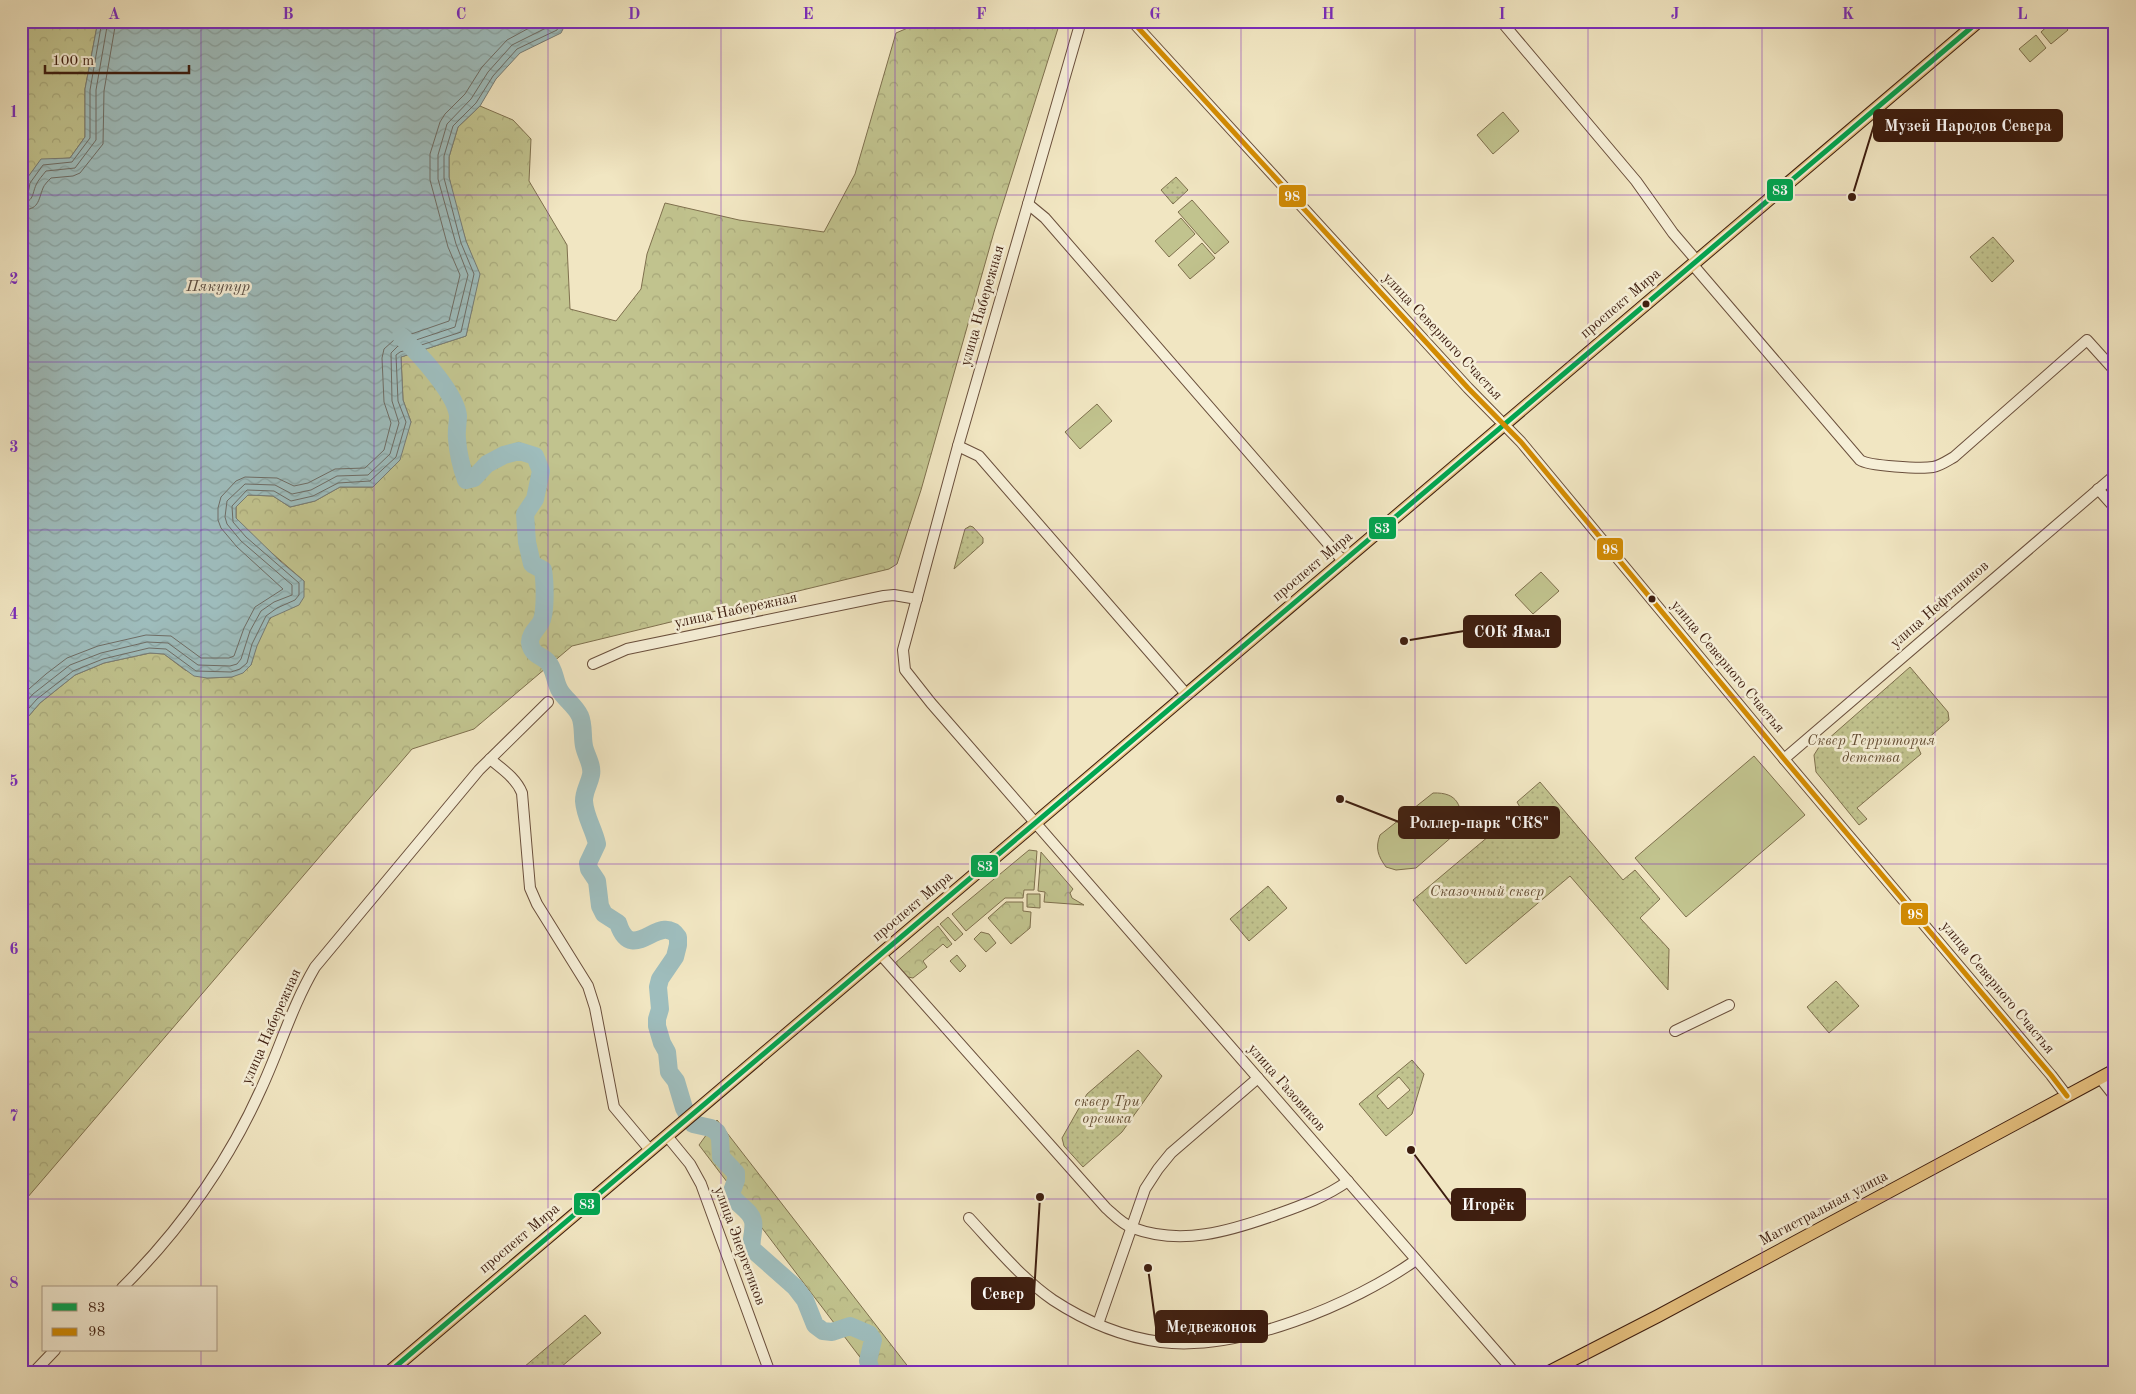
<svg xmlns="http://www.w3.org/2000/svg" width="2136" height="1394" viewBox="0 0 2136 1394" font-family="'Old Standard TT',serif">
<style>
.grass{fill:#c1c38e;stroke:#7f704e}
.forest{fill:url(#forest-crowns);stroke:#7f704e}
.park{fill:url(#park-dots);stroke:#7f704e;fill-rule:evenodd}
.water{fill:url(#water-waves);stroke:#777d77}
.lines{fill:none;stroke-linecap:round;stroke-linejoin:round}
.shore{stroke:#6e6d66;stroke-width:1}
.river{stroke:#9ebdbd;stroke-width:18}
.minor-casing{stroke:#6a4f3c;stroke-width:12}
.major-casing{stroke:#3d1d0f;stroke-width:14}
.minor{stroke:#f6efd7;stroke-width:10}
.major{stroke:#e8c381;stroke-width:12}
.bus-1-casing{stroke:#f6efd7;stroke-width:9}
.bus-2-casing{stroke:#f6efd7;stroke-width:9}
.bus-1{stroke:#00a651;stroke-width:5}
.bus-2{stroke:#d28b03;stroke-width:5}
.grid{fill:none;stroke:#7b2cbf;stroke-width:1;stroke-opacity:0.55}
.bus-dot{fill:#3d1d0f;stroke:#f6efd7;stroke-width:2}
.labels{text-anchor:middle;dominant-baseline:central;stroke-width:5;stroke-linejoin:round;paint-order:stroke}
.street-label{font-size:15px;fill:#3d1d0f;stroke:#f6efd7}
.park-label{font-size:15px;font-style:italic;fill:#654f35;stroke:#f6efd7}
.water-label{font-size:16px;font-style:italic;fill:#5a4d43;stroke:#f6efd7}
.leader{fill:none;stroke:#3d1d0f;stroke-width:2}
.callout-dot{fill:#3d1d0f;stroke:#f6efd7;stroke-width:2}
.callout{fill:#3d1d0f;stroke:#3d1d0f;stroke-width:2}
.callout-label{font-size:16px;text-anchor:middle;font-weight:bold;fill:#fff}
.line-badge{stroke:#f6efd7;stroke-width:2}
.badge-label{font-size:14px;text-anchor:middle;font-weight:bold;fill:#fff}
.neatline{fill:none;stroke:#7b2cbf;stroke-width:2}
.grid-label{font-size:16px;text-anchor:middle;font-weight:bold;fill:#7b2cbf}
</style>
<defs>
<pattern id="forest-crowns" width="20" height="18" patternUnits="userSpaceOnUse" patternTransform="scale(1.25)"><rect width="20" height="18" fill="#c1c38e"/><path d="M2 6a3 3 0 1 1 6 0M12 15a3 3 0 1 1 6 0" fill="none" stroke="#a7a779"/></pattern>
<pattern id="park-dots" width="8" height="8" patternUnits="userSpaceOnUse" patternTransform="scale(1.25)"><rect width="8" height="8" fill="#c1c38e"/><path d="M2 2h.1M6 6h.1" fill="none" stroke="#a7a779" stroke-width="1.8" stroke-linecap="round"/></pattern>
<pattern id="water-waves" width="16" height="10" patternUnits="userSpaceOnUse" patternTransform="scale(1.25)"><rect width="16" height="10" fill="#9ebdbd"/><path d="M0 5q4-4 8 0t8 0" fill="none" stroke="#89a2a1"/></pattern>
</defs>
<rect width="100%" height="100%" fill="#f1e6c2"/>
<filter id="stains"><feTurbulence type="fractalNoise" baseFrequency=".004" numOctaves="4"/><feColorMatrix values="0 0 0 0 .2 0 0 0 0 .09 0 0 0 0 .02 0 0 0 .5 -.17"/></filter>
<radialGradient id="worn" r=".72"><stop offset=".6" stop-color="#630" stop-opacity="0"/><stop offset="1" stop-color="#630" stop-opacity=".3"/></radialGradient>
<g class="grass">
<polygon points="2053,21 2061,21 2068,30 2051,44 2041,32"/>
<polygon points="2036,35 2046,48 2030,62 2019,49"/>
<polygon points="1503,112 1519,131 1493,154 1477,135"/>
<polygon points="1192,200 1229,242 1215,254 1178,212"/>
<polygon points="1181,218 1195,234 1169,257 1155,241"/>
<polygon points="1202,243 1215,258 1190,279 1178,265"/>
<polygon points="1097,404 1112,421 1080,449 1065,432"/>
<polygon points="1541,572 1559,591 1533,614 1515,595"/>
<polygon points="1754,756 1805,815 1686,917 1635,858"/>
<path d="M1433 793C1458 792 1462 806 1462 828L1416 868 1396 870 1386 867C1378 856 1375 848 1380 835Z"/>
<polygon points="948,917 963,934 955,941 940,924"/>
<polygon points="981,932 989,934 996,943 986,952 974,939"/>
<polygon points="957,955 966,966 960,972 950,961"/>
</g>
<g class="forest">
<polygon points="21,21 98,21 85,89 85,137 70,158 41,160 25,181 21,218"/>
<path d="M924 21 1060 22 994 232 921 490 897 564 889 569 572 646 474 729 412 749 21 1205V725L40 703 75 675 104 663 150 653 164 654 185 670 207 678 232 677 251 665C255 650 259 631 270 619 286 599 303 621 304 581L249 533 236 518V507L248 495 273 496 290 507 315 501 340 487H373L411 422 403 400 401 357 466 336 479 274 466 241 455 205 449 177V157L458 127 480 106 513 120 531 139 529 181 567 245 570 309 616 321 641 289 647 254 665 203 739 220 824 232 855 174 896 33Z"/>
<polygon points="1029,850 1037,851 1034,890 1024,890 1023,898 1005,898 966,931 952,914"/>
<polygon points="1041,852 1073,889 1070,893 1072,898 1084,905 1044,902 1045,892 1038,891"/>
<polygon points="1027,894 1040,894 1040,908 1027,907"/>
<polygon points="1006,902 1023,902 1023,911 1031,912 1030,928 1011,944 988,918"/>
<polygon points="938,926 952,944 947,948 943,944 923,961 927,967 913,978 908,977 895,963"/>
<polygon points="717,1120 913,1373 872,1373 699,1145"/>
</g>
<g class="park">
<polygon points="1176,177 1188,190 1173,204 1161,190"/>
<polygon points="1993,237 2014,261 1992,282 1970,257"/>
<polygon points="970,526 973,527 983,538 983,543 954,569 965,529"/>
<polygon points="1910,667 1948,712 1949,720 1918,747 1921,754 1857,808 1867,819 1859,825 1816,772 1814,755 1819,747"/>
<polygon points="1540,782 1623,880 1635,870 1660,899 1640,918 1669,949 1668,990 1570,876 1466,964 1413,900 1521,809 1517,802"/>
<polygon points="1268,886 1287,908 1249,941 1230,919"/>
<polygon points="1836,981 1859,1006 1829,1033 1807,1007"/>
<polygon points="1138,1050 1162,1076 1122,1132 1083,1167 1064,1146 1062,1138 1087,1094"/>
<path d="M1412 1060 1424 1074 1412 1114 1386 1136 1359 1104ZM1399 1077 1410 1090 1388 1109 1377 1096Z"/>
<polygon points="585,1315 601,1333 554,1373 517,1373"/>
</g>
<polygon class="water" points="98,21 567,21 561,33 520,53 496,79 480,106 458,127 449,157 449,177 466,241 480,274 466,336 401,357 403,400 411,422 400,460 373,487 340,487 315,501 290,507 273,496 248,495 236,507 236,518 280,561 304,581 304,597 299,605 270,618 257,646 251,665 243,673 232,677 207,678 194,676 164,654 150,653 104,663 75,675 40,703 21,725 21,218 25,181 41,159 70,158 85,137 85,89"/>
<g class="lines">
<g class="shore">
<polyline points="21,197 28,194 30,183 43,165 72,162 90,138 90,90 102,21"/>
<path d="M21 203C34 202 32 194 36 185 38 180 43 175 46 171L75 168 96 140V90L108 21"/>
<path d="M21 210C39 210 38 201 43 188 44 185 48 181 51 178L73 176 80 173 103 144 104 91 116 21"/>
<polyline points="21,696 46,674 67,658 98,646 146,635 171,636 201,658 229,658 234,656 244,628 255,607 283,589 237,547 221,528 218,520 218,508 221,497 236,481 245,477 277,478 294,486 308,483 335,469 365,468 384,450 391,423 384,402 382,358 384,349 394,340 449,321 460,275 448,247 430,180 430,154 440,122 445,114 465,94 482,67 507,40 542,21"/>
<polyline points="21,708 33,694 70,665 101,653 147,642 168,643 198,665 230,666 237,664 241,659 250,631 261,611 274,602 292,595 292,585 241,541 227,524 225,517 227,501 245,484 275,485 292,494 311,490 337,476 368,475 390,454 399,423 392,401 391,353 398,346 455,327 468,275 456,244 438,179 438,155 447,124 471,99 488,72 512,45 552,25 554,21"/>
<polyline points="21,717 37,699 73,671 103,659 149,648 166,649 196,671 231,672 240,669 247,663 252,644 266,616 277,608 295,600 299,595 299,583 246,537 233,522 232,506 247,490 274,491 291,501 313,496 338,483 370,481 396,457 406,422 398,401 396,355 400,352 461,332 474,274 461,243 444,178 444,156 453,126 476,103 493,76 517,49 557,30 561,21"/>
</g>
<path class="river" d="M401 336C417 352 456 393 458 416 458 423 456 431 457 439 458 453 461 466 466 480L474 478 487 464 504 455 519 451 535 456 541 471 535 499 525 514 527 542 532 564 543 570C545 582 546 613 541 622 537 629 530 634 530 642 531 654 540 655 547 661 555 669 554 679 559 689 564 699 575 705 580 716 584 725 582 736 584 746 586 756 593 765 591 775 589 785 584 791 584 801 585 817 594 829 597 844L588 863 589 869 597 881 600 906 604 914 618 923C632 967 660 911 678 937V945L675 957 660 979 658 987 660 1009 657 1019V1026L662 1043 667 1052 669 1072 676 1081 684 1108 693 1124 711 1128 717 1132 720 1138 721 1157 736 1173V1180L731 1194C736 1205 750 1209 753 1221 755 1230 750 1240 752 1249L795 1287 805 1300 815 1325 823 1331 832 1332 850 1326 869 1334 873 1340 868 1361 872 1373"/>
<g class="minor-casing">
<g id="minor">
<polyline points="1081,21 958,446 903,650 905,670 931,703 1515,1373"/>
<polyline points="1132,21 1468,388 1521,442 1784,759 2051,1075 2067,1096"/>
<polyline points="1501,21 1636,181 1673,233 1697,261"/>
<polyline points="1028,204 1045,218 1344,562"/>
<path d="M1693 265 1860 460C1868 466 1921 469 1933 467 1940 466 1947 461 1954 457L2087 340 2115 371"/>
<polyline points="958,446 979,456 1187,695"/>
<polyline points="2098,489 2115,508"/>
<polyline points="593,664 627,649 884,596 894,595 917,599"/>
<path d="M490 759C502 769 516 778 522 793L530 888 537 904 588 986 595 1008 614 1107 650 1150"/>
<polyline points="1784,759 2115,475"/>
<path d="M881 955 1106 1208C1114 1215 1122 1224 1133 1228 1181 1246 1230 1231 1275 1215 1300 1206 1326 1197 1348 1181"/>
<polyline points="1675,1031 1729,1005"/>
<polyline points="2100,1078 2115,1097"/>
<polyline points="667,1136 690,1164 701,1184 770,1373"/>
<path d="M969 1218C995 1246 1021 1278 1053 1300 1085 1321 1123 1337 1161 1342 1239 1352 1354 1304 1416 1260"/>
<path d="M122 1288C181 1229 227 1165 261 1089 280 1048 292 1006 315 967L479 770 548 702"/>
<polyline points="1098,1324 1145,1189 1158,1169 1171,1153 1258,1078"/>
<polyline points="33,1373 55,1350"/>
</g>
</g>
<g class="major-casing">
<g id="major">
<polyline points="388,1373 1979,21"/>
<polyline points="1547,1373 1658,1316 2115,1070"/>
</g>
</g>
<use href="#minor" class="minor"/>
<use href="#major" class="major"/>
<g class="bus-1-casing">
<polyline id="bus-1" points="388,1373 1979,21"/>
</g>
<g class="bus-2-casing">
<polyline id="bus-2" points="1132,21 1468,388 1521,442 1784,759 2051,1075 2067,1096"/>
</g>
<use href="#bus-1" class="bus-1"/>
<use href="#bus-2" class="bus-2"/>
</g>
<path class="grid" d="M201 21V1288M374 21V1373M548 21V1373M721 21V1373M895 21V1373M1068 21V1373M1241 21V1373M1415 21V1373M1588 21V1373M1762 21V1373M1935 21V1373M21 195H2115M21 362H2115M21 530H2115M21 697H2115M21 864H2115M21 1032H2115M21 1199H2115M201 1350V1373"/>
<g class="bus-dot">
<circle cx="1646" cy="304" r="4.5"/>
<circle cx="1652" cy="599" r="4.5"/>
</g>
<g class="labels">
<g class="street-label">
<text transform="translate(1621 304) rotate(-40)">проспект Мира</text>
<text transform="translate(983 306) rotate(-74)">улица Набережная</text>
<text transform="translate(1442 337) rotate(47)">улица Северного Счастья</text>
<text transform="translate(1313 567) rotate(-40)">проспект Мира</text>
<text transform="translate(1940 605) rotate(-41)">улица Нефтяников</text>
<text transform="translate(736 611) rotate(-12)">улица Набережная</text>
<text transform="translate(1727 667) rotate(50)">улица Северного Счастья</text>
<text transform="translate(913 907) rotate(-40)">проспект Мира</text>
<text transform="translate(1997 988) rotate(50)">улица Северного Счастья</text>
<text transform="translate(272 1027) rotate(-66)">улица Набережная</text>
<text transform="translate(1286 1088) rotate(49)">улица Газовиков</text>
<text transform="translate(1824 1209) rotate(-28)">Магистральная улица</text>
<text transform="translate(520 1239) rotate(-40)">проспект Мира</text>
<text transform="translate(739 1246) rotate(70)">улица Энергетиков</text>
</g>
<g class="park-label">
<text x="1871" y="741">Сквер Территория<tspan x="1871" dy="17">детства</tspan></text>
<text x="1487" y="892">Сказочный сквер</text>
<text x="1107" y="1102">сквер Три<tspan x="1107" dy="17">орешка</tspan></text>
</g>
<g class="water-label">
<text x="218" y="287">Пякупур</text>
</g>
</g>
<path class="leader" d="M1852 197L1874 125M1404 641L1464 631M1340 799L1399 822M1411 1150L1452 1205M1040 1197L1034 1294M1148 1268L1156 1327"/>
<g class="callout-dot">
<circle cx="1852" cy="197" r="5"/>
<circle cx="1404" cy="641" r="5"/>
<circle cx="1340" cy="799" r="5"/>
<circle cx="1411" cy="1150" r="5"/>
<circle cx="1040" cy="1197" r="5"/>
<circle cx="1148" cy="1268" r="5"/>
</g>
<g class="callout">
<rect x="1874" y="110" width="188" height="31" rx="5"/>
<rect x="1464" y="616" width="96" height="31" rx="5"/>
<rect x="1399" y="807" width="160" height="31" rx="5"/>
<rect x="1452" y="1189" width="73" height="31" rx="5"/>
<rect x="972" y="1278" width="62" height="31" rx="5"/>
<rect x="1156" y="1311" width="111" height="31" rx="5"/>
</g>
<g class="callout-label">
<text x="1968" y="131">Музей Народов Севера</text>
<text x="1512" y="637">СОК Ямал</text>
<text x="1479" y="828">Роллер-парк "СК8"</text>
<text x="1488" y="1210">Игорёк</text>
<text x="1003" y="1299">Север</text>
<text x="1211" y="1332">Медвежонок</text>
</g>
<g class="line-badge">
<rect x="1766" y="178" width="28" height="24" rx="5" fill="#00a651"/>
<rect x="1278" y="184" width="29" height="24" rx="5" fill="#d28b03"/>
<rect x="1368" y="516" width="29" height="24" rx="5" fill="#00a651"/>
<rect x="1596" y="537" width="28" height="24" rx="5" fill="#d28b03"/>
<rect x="970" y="854" width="29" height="24" rx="5" fill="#00a651"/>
<rect x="1900" y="902" width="29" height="24" rx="5" fill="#d28b03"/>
<rect x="573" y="1192" width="28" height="24" rx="5" fill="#00a651"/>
</g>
<g class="badge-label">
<text x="1780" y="195">83</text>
<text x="1292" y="201">98</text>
<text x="1382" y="533">83</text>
<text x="1610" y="554">98</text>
<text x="985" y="871">83</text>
<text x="1915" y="919">98</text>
<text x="587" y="1209">83</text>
</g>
<rect width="2136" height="1394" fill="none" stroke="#f1e6c2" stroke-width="55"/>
<rect x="42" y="1286" width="175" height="65" fill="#f6efd7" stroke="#ac9b87"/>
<rect x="52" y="1303" width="25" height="8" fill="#00a651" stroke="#ac9b87"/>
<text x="88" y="1312" font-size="15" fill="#3d1d0f">83</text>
<rect x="52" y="1328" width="25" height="8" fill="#d28b03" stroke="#ac9b87"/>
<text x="88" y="1336" font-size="15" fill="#3d1d0f">98</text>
<path d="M45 65v8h144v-8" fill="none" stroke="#3d1d0f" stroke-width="2.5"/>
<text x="52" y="65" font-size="15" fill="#3d1d0f" stroke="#f6efd7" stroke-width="4" paint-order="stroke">100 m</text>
<rect x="28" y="28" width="2080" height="1338" class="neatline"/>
<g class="grid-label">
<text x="114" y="19">A</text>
<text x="288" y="19">B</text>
<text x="461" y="19">C</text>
<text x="634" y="19">D</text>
<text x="808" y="19">E</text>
<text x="981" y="19">F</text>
<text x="1155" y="19">G</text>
<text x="1328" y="19">H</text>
<text x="1502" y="19">I</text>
<text x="1675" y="19">J</text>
<text x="1848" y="19">K</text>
<text x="2022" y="19">L</text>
<text x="14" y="117">1</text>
<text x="14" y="284">2</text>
<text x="14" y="452">3</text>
<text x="14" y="619">4</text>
<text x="14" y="786">5</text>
<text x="14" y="954">6</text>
<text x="14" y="1121">7</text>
<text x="14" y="1288">8</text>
</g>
<rect width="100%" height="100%" filter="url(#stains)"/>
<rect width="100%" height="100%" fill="url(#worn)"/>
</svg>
